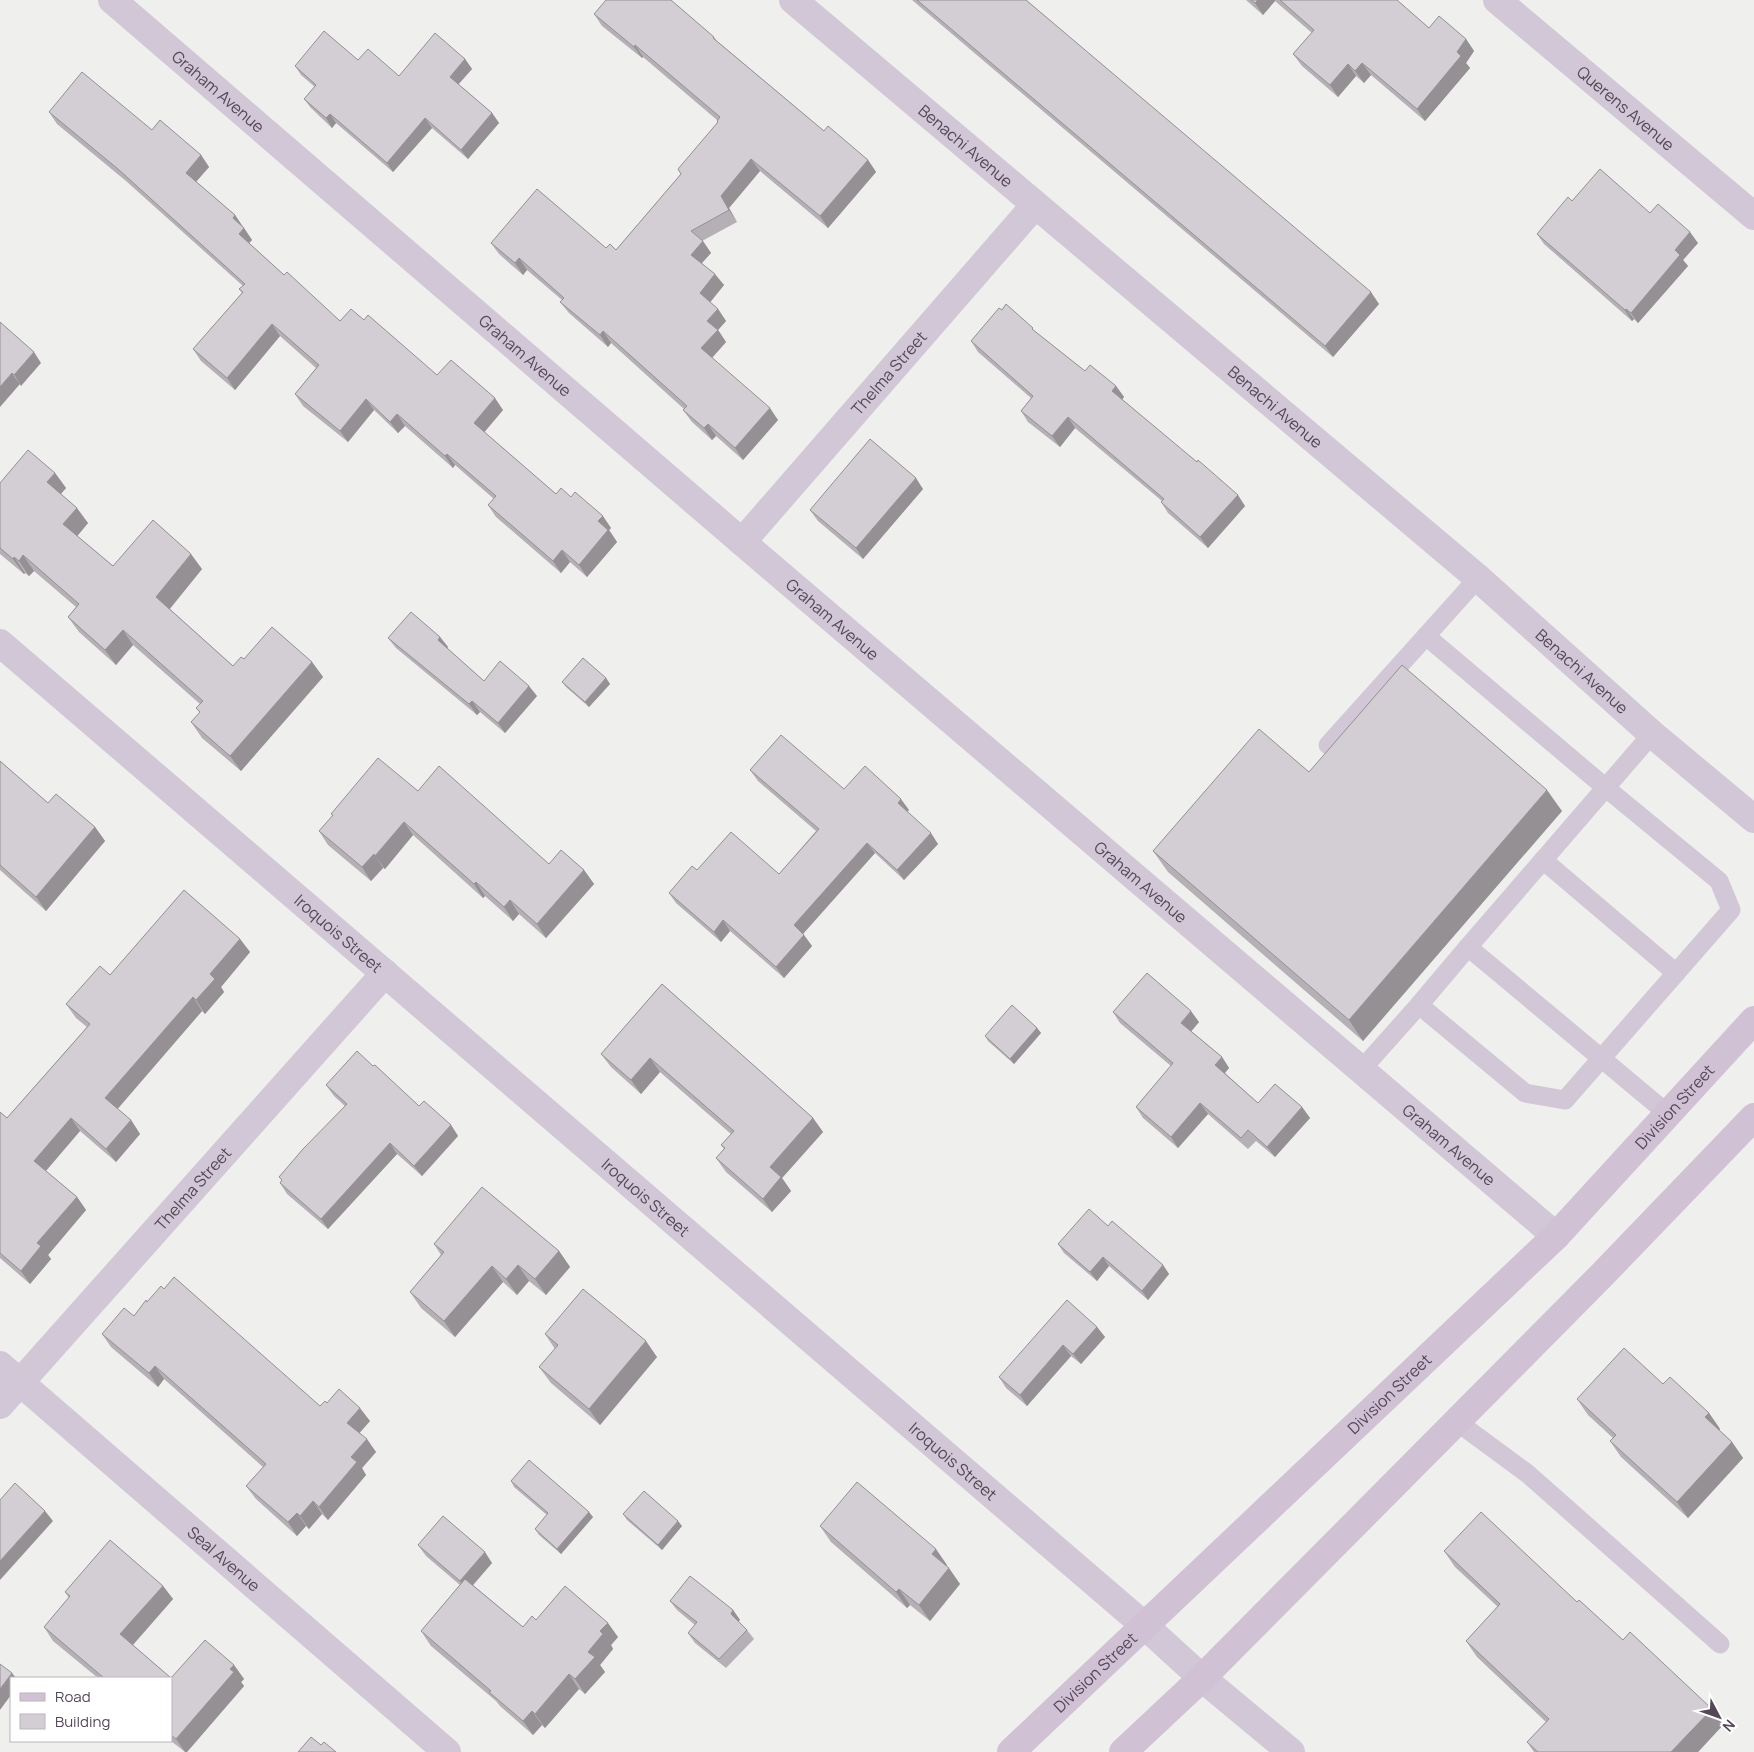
<svg xmlns="http://www.w3.org/2000/svg" width="1754" height="1752" viewBox="0 0 1754 1752" font-family="Manrope,sans-serif">
<style>
.lines{fill:none;stroke-linecap:round;stroke-linejoin:round}
.lane{stroke:#d2c7d6;stroke-width:19}
.street{stroke:#d2c7d6;stroke-width:28}
.secondary{stroke:#d1c1d4;stroke-width:28}
.wall{fill:#b5b0b6}
.shaded-wall{fill:#949094}
.building{fill:#d3cdd4;stroke:#949094}
.labels{text-anchor:middle;dominant-baseline:central;stroke-width:4;stroke-linejoin:round;paint-order:stroke}
.street-label{font-size:16px;fill:#544758;stroke:#fff}
</style>
<rect width="100%" height="100%" fill="#efefed"/>
<g class="lines">
<g class="lane">
<polyline points="1652,734 1468,947 1668,1114"/>
<polyline points="1328,745 1426,636"/>
<polyline points="1543,860 1676,973"/>
<polyline points="1419,1005 1468,947"/>
<polyline points="1361,1070 1419,1005 1525,1093 1565,1100 1731,910 1719,881 1606,788 1426,636 1478,578"/>
<polyline points="1456,1421 1528,1474 1720,1644"/>
</g>
<g class="street">
<path id="s1" d="M112 0 742 542 1556 1236"/>
<path id="s2" d="M793 0 1478 578 1652 734 1754 819"/>
<path id="s3" d="M1497 0 1754 216"/>
<path id="s4" d="M742 542 1035 205"/>
<path id="s5" d="M0 643 1145 1626 1202 1678 1291 1752"/>
<path id="s6" d="M0 1365 447 1752"/>
<path id="s7" d="M0 1405 385 973"/>
</g>
<g class="secondary">
<path id="s8" d="M1011 1752 1556 1236 1754 1020"/>
<polyline points="1123,1752 1202,1678 1599,1278 1754,1117"/>
</g>
</g>
<g class="wall">
<polygon points="912,0 1026,0 1379,304 1333,357"/>
<polygon points="1246,0 1397,0 1429,28 1466,39 1474,51 1466,63 1470,68 1425,121 1371,75 1364,83 1356,76 1338,97 1302,66 1293,54 1312,33 1275,1 1263,15"/>
<polygon points="594,14 714,37 717,41 824,131 868,160 876,172 828,228 760,171 729,208 737,222 702,241 711,253 702,263 724,285 710,302 718,309 726,321 718,330 726,342 712,358 778,420 743,460 716,436 712,440 692,422 683,410 684,409 611,343 608,347 569,313 560,302 562,300 527,270 523,275 499,254 491,243 606,248 616,250 681,174 718,122 717,120 643,57 642,58 602,26"/>
<polygon points="465,59 472,69 458,84 492,113 499,123 468,159 432,128 393,172 336,123 332,128 311,108 304,99 315,87 301,75 295,66 358,60 399,76"/>
<polygon points="49,112 152,130 201,155 209,167 196,182 235,215 252,240 249,243 284,275 340,321 364,320 437,375 503,410 484,432 556,494 571,497 611,528 609,530 617,542 587,577 570,562 561,573 496,517 488,505 494,499 455,465 453,468 405,426 398,433 374,410 348,442 303,406 295,394 316,368 280,336 235,390 201,361 193,349 242,293 239,289 243,286 126,181 57,124"/>
<polygon points="1572,201 1650,213 1698,243 1683,260 1688,266 1638,323 1634,319 1632,321 1544,244 1537,234"/>
<polygon points="1037,333 1085,371 1116,386 1124,397 1122,399 1245,506 1208,548 1168,513 1161,502 1162,501 1075,428 1060,447 1028,422 1021,411 1031,398 978,352 971,341"/>
<polygon points="55,473 66,488 61,494 88,523 77,536 113,566 202,569 170,609 233,666 244,659 312,662 323,677 241,771 202,738 191,722 200,713 196,708 200,704 133,645 116,665 79,632 68,617 76,607 34,571 29,576 25,573 24,574 0,554 0,483"/>
<polygon points="923,489 863,559 818,521 810,510"/>
<polygon points="440,637 448,647 447,648 484,681 537,696 505,733 480,712 477,715 396,648 388,638"/>
<polygon points="606,678 610,684 589,707 566,687 562,682"/>
<polygon points="0,761 48,803 95,827 105,841 46,911 0,870"/>
<polygon points="750,770 844,789 909,810 907,812 938,844 904,880 875,853 803,934 812,946 784,978 730,931 721,942 676,903 669,893 697,870 779,874 816,831 758,781"/>
<polygon points="1309,772 1562,811 1363,1041 1168,872 1153,851"/>
<polygon points="418,791 549,864 584,870 594,884 546,938 519,914 513,921 485,896 483,898 413,835 385,869 383,868 371,881 328,845 319,831"/>
<polygon points="240,939 250,952 221,987 224,992 205,1014 202,1011 117,1109 131,1120 140,1134 116,1162 80,1131 46,1171 77,1197 86,1210 48,1255 51,1259 30,1284 0,1258 0,1112 7,1118 87,1027 76,1018 66,1004 110,975"/>
<polygon points="662,984 813,1118 823,1132 782,1178 791,1191 772,1212 726,1172 716,1158 724,1149 721,1145 731,1134 660,1072 641,1094 611,1067 601,1054"/>
<polygon points="1113,1012 1199,1022 1191,1031 1222,1057 1229,1068 1225,1073 1258,1103 1302,1107 1310,1118 1275,1157 1256,1141 1248,1149 1208,1114 1178,1148 1143,1118 1136,1107 1171,1066 1120,1023"/>
<polygon points="1037,1028 1041,1033 1014,1064 988,1041 985,1036"/>
<polygon points="373,1066 419,1106 451,1125 458,1136 422,1176 397,1154 328,1229 287,1194 280,1183 282,1180 279,1177 345,1106 334,1096 326,1085"/>
<polygon points="1108,1226 1163,1265 1169,1274 1148,1300 1109,1266 1097,1281 1064,1253 1058,1244"/>
<polygon points="434,1244 559,1251 570,1267 546,1295 529,1281 517,1295 503,1282 455,1337 421,1308 410,1292 441,1255"/>
<polygon points="134,1316 320,1406 327,1403 370,1421 359,1432 376,1452 362,1468 366,1475 328,1520 322,1514 309,1529 306,1526 297,1536 256,1499 246,1486 263,1467 164,1379 158,1387 111,1347 102,1334"/>
<polygon points="1097,1327 1105,1337 1081,1364 1071,1356 1027,1406 1006,1388 999,1377"/>
<polygon points="545,1334 657,1357 600,1425 551,1383 539,1367 555,1349"/>
<polygon points="1663,1384 1709,1413 1720,1429 1719,1430 1732,1442 1743,1458 1688,1518 1621,1457 1610,1441 1613,1438 1588,1415 1577,1399"/>
<polygon points="511,1481 593,1517 561,1554 539,1535 535,1529 547,1515 514,1487"/>
<polygon points="623,1514 682,1526 662,1550 627,1520"/>
<polygon points="820,1526 947,1565 946,1566 960,1584 930,1621 910,1605 907,1608 831,1542"/>
<polygon points="418,1545 492,1563 473,1585 523,1627 536,1620 618,1637 611,1645 613,1649 600,1665 605,1672 585,1694 579,1689 545,1728 542,1725 533,1735 500,1706 496,1701 431,1646 421,1631 460,1585 426,1556"/>
<polygon points="1444,1551 1577,1602 1723,1725 1698,1752 1534,1752 1527,1742 1546,1722 1477,1657 1466,1641 1498,1607 1455,1567"/>
<polygon points="163,1586 173,1599 133,1645 171,1678 98,1678 53,1641 44,1627 69,1598 65,1592"/>
<polygon points="670,1601 733,1610 740,1620 738,1621 747,1630 754,1639 726,1668 695,1643 688,1633 695,1625 677,1610"/>
<polygon points="234,1665 244,1679 241,1682 244,1686 187,1752 185,1752 171,1741 171,1678"/>
</g>
<g class="shaded-wall">
<polygon points="1258,0 1275,0 1275,1 1263,15 1255,3"/>
<polygon points="1466,39 1474,51 1466,63 1470,68 1425,121 1417,109 1457,52"/>
<polygon points="635,45 643,57 642,58 634,47"/>
<polygon points="465,59 472,69 457,86 450,77"/>
<polygon points="1362,63 1371,75 1364,83 1355,71"/>
<polygon points="1348,64 1356,76 1338,97 1330,85"/>
<polygon points="492,113 499,123 468,159 461,150"/>
<polygon points="330,114 336,123 332,128 326,118"/>
<polygon points="425,118 432,128 393,172 387,163"/>
<polygon points="201,155 209,167 194,184 186,173"/>
<polygon points="751,159 760,171 729,208 737,222 729,210 721,196"/>
<polygon points="868,160 876,172 828,228 820,216"/>
<polygon points="235,215 243,227 233,218"/>
<polygon points="244,228 252,240 247,245 239,234"/>
<polygon points="1690,232 1698,243 1683,260 1688,266 1638,323 1631,313 1675,250"/>
<polygon points="703,241 711,253 699,266 691,255"/>
<polygon points="519,258 527,270 523,275 515,263"/>
<polygon points="715,274 724,285 708,305 700,293"/>
<polygon points="1371,292 1379,304 1333,357 1325,346"/>
<polygon points="718,309 726,321 718,330 726,342 710,360 701,348 707,321"/>
<polygon points="1626,309 1634,319 1632,321 1625,310"/>
<polygon points="272,324 280,336 235,390 227,378"/>
<polygon points="603,331 611,343 608,347 600,335"/>
<polygon points="34,352 41,363 21,386 14,375"/>
<polygon points="12,373 20,384 0,407 0,387"/>
<polygon points="1116,386 1124,397 1120,402 1112,391"/>
<polygon points="495,398 503,410 482,435 474,423"/>
<polygon points="366,399 374,410 348,442 340,431"/>
<polygon points="770,408 778,420 743,460 735,448"/>
<polygon points="397,414 405,426 398,433 390,422"/>
<polygon points="1068,417 1075,428 1060,447 1052,436"/>
<polygon points="708,424 716,436 712,440 704,428"/>
<polygon points="447,454 455,465 453,468 445,456"/>
<polygon points="55,473 66,488 58,497 47,482"/>
<polygon points="916,478 923,489 863,559 856,548"/>
<polygon points="1238,495 1245,506 1208,548 1200,537"/>
<polygon points="77,508 88,523 74,540 63,524"/>
<polygon points="603,516 611,528 609,530 617,542 587,577 579,565 598,521"/>
<polygon points="562,550 570,562 561,573 553,561"/>
<polygon points="191,554 202,569 167,612 156,597"/>
<polygon points="23,555 34,571 29,576 19,561"/>
<polygon points="14,557 25,573 24,574 13,559"/>
<polygon points="123,630 133,645 116,665 105,650"/>
<polygon points="440,637 448,647 445,651 438,640"/>
<polygon points="312,662 323,677 241,771 230,756"/>
<polygon points="606,678 610,684 589,707 585,702"/>
<polygon points="529,686 537,696 505,733 498,723"/>
<polygon points="472,701 480,712 477,715 469,704"/>
<polygon points="1547,790 1562,811 1363,1041 1349,1020"/>
<polygon points="901,799 909,810 905,814 898,803"/>
<polygon points="404,822 413,835 385,869 375,856"/>
<polygon points="95,827 105,841 46,911 36,897"/>
<polygon points="931,833 938,844 904,880 897,870"/>
<polygon points="867,843 875,853 801,936 794,925"/>
<polygon points="374,854 383,868 371,881 362,867"/>
<polygon points="584,870 594,884 546,938 537,924"/>
<polygon points="476,882 485,896 483,898 474,884"/>
<polygon points="510,900 519,914 513,921 504,907"/>
<polygon points="723,920 730,931 721,942 714,932"/>
<polygon points="804,935 812,946 784,978 776,967"/>
<polygon points="240,939 250,952 221,987 224,992 205,1014 196,1000 210,974"/>
<polygon points="193,997 202,1011 115,1112 105,1098"/>
<polygon points="1191,1011 1199,1022 1189,1034 1181,1023"/>
<polygon points="1037,1028 1041,1033 1014,1064 1010,1059"/>
<polygon points="1222,1057 1229,1068 1223,1075 1215,1065"/>
<polygon points="650,1058 660,1072 641,1094 631,1080"/>
<polygon points="1200,1103 1208,1114 1178,1148 1171,1137"/>
<polygon points="1302,1107 1310,1118 1275,1157 1267,1147"/>
<polygon points="71,1118 80,1131 43,1174 34,1161"/>
<polygon points="813,1118 823,1132 782,1178 791,1191 772,1212 763,1199 770,1167"/>
<polygon points="131,1120 140,1134 116,1162 106,1149"/>
<polygon points="451,1125 458,1136 422,1176 414,1166"/>
<polygon points="390,1143 397,1154 328,1229 321,1219"/>
<polygon points="77,1197 86,1210 48,1255 51,1259 30,1284 21,1271 37,1243"/>
<polygon points="559,1251 570,1267 546,1295 535,1279"/>
<polygon points="1103,1257 1109,1266 1097,1281 1090,1272"/>
<polygon points="518,1265 529,1281 517,1295 506,1279"/>
<polygon points="1163,1265 1169,1274 1148,1300 1142,1291"/>
<polygon points="492,1266 503,1282 455,1337 444,1321"/>
<polygon points="1097,1327 1105,1337 1081,1364 1073,1354"/>
<polygon points="646,1341 657,1357 600,1425 589,1409"/>
<polygon points="1063,1345 1071,1356 1027,1406 1020,1395"/>
<polygon points="155,1366 164,1379 158,1387 149,1373"/>
<polygon points="360,1408 370,1421 357,1436 347,1423"/>
<polygon points="1709,1413 1720,1429 1716,1433 1705,1417"/>
<polygon points="367,1439 376,1452 362,1468 366,1475 328,1520 319,1507 351,1457"/>
<polygon points="1732,1442 1743,1458 1688,1518 1677,1502"/>
<polygon points="313,1501 322,1514 309,1529 300,1516"/>
<polygon points="45,1511 53,1521 0,1580 0,1561"/>
<polygon points="589,1512 593,1517 561,1554 557,1549"/>
<polygon points="297,1513 306,1526 297,1536 288,1522"/>
<polygon points="678,1521 682,1526 662,1550 658,1545"/>
<polygon points="936,1549 947,1565 943,1570 932,1554"/>
<polygon points="485,1552 492,1563 467,1592 460,1581"/>
<polygon points="949,1568 960,1584 930,1621 919,1605"/>
<polygon points="163,1586 173,1599 130,1648 120,1634"/>
<polygon points="899,1589 910,1605 907,1608 896,1592"/>
<polygon points="733,1610 740,1620 737,1623 731,1614"/>
<polygon points="608,1623 618,1637 611,1645 613,1649 600,1665 605,1672 585,1694 575,1679 588,1652 600,1631"/>
<polygon points="234,1665 244,1679 241,1682 244,1686 187,1752 185,1752 176,1739"/>
<polygon points="12,1673 16,1678 11,1678 11,1695 0,1710 0,1689"/>
<polygon points="569,1674 579,1689 545,1728 535,1714"/>
<polygon points="1712,1709 1723,1725 1698,1752 1671,1752"/>
<polygon points="532,1711 542,1725 533,1735 523,1721"/>
</g>
<g class="building">
<polygon points="606,0 671,0 714,37 713,38 824,131 828,126 868,160 820,216 751,159 721,196 729,210 691,231 703,241 691,255 715,274 700,293 718,309 707,321 718,330 701,348 770,408 735,448 708,424 704,428 683,410 687,406 603,331 600,335 560,302 564,298 519,258 515,263 491,243 537,189 606,248 610,244 616,250 681,174 678,169 718,122 717,121 720,117 635,45 634,47 594,14"/>
<polygon points="917,0 1026,0 1371,292 1325,346"/>
<polygon points="1251,0 1258,0 1255,3"/>
<polygon points="1280,0 1397,0 1429,28 1439,16 1466,39 1457,52 1461,56 1417,109 1362,63 1355,71 1348,64 1330,85 1293,54 1314,30"/>
<polygon points="324,31 358,60 368,49 399,76 435,33 465,59 450,77 492,113 461,150 425,118 387,163 330,114 326,118 304,99 316,85 295,66"/>
<polygon points="82,72 152,130 160,120 201,155 186,173 235,215 233,218 244,228 239,234 284,275 287,272 340,321 351,309 364,320 368,315 437,375 451,360 495,398 474,423 556,494 561,488 571,497 575,492 603,516 598,521 608,530 579,565 562,550 553,561 488,505 496,496 447,454 445,456 397,414 390,422 366,399 340,431 295,394 319,365 272,324 227,378 193,349 243,292 239,289 245,284 118,169 49,112"/>
<polygon points="1600,169 1650,213 1658,204 1690,232 1675,250 1680,255 1631,313 1626,309 1625,310 1537,234 1568,197 1572,201"/>
<polygon points="1006,304 1033,328 1032,329 1085,371 1090,365 1116,386 1112,391 1197,462 1198,460 1238,495 1200,537 1161,502 1164,499 1068,417 1052,436 1021,411 1033,396 971,341 999,308 1002,310"/>
<polygon points="0,322 34,352 14,375 12,373 0,387"/>
<polygon points="870,439 916,478 856,548 810,510"/>
<polygon points="28,450 55,473 47,482 77,508 63,524 113,566 153,520 191,554 156,597 233,666 241,657 244,659 272,627 312,662 230,756 191,722 200,712 196,708 203,701 123,630 105,650 68,617 79,604 23,555 19,561 14,557 13,559 0,548 0,483"/>
<polygon points="411,612 440,637 438,640 484,681 500,661 529,686 498,723 472,701 469,704 388,638"/>
<polygon points="583,658 606,678 585,702 562,682"/>
<polygon points="1402,665 1547,790 1349,1020 1153,851 1259,729 1309,772"/>
<polygon points="781,735 844,789 865,766 901,799 898,803 931,833 897,870 867,843 794,925 804,935 776,967 723,920 714,932 669,893 692,866 697,870 731,832 779,874 819,829 750,770"/>
<polygon points="378,758 418,791 439,766 549,864 561,850 584,870 537,924 510,900 504,907 476,882 474,884 404,822 375,856 374,854 362,867 319,831 333,815 331,814"/>
<polygon points="0,761 48,803 56,794 95,827 36,897 0,865"/>
<polygon points="184,890 240,939 210,974 215,979 196,1000 193,997 105,1098 131,1120 106,1149 71,1118 34,1161 77,1197 37,1243 41,1246 21,1271 0,1253 0,1112 7,1118 90,1024 66,1004 100,966 110,975"/>
<polygon points="1147,973 1191,1011 1181,1023 1222,1057 1215,1065 1258,1103 1275,1084 1302,1107 1267,1147 1248,1130 1241,1138 1200,1103 1171,1137 1136,1107 1173,1063 1113,1012"/>
<polygon points="662,984 813,1118 770,1167 781,1177 763,1199 716,1158 725,1148 721,1145 734,1131 650,1058 631,1080 601,1054"/>
<polygon points="1012,1005 1037,1028 1010,1059 985,1036"/>
<polygon points="357,1051 373,1066 375,1065 419,1106 424,1101 451,1125 414,1166 390,1143 321,1219 280,1183 282,1180 279,1177 303,1149 347,1104 326,1085"/>
<polygon points="482,1187 559,1251 535,1279 518,1265 506,1279 492,1266 444,1321 410,1292 444,1252 434,1244"/>
<polygon points="1089,1209 1108,1226 1112,1221 1163,1265 1142,1291 1103,1257 1090,1272 1058,1244"/>
<polygon points="174,1277 320,1406 325,1401 327,1403 339,1389 360,1408 347,1423 367,1439 351,1457 357,1462 319,1507 313,1501 300,1516 297,1513 288,1522 246,1486 266,1464 155,1366 149,1373 102,1334 124,1308 134,1316 146,1300 147,1302 161,1286 164,1289"/>
<polygon points="583,1289 646,1341 589,1409 539,1367 558,1345 545,1334"/>
<polygon points="1067,1300 1097,1327 1073,1354 1063,1345 1020,1395 999,1377"/>
<polygon points="1624,1348 1663,1384 1670,1377 1709,1413 1705,1417 1732,1442 1677,1502 1610,1441 1616,1435 1577,1399"/>
<polygon points="529,1460 589,1512 557,1549 535,1529 548,1513 511,1481"/>
<polygon points="857,1482 936,1549 932,1554 949,1568 919,1605 899,1589 896,1592 820,1526"/>
<polygon points="15,1483 45,1511 0,1561 0,1500"/>
<polygon points="644,1491 678,1521 658,1545 623,1514"/>
<polygon points="1481,1512 1577,1602 1579,1600 1623,1640 1630,1632 1712,1709 1671,1752 1538,1752 1527,1742 1549,1719 1466,1641 1500,1604 1444,1551"/>
<polygon points="443,1516 485,1552 460,1581 418,1545"/>
<polygon points="110,1540 163,1586 120,1634 171,1678 104,1678 44,1627 70,1596 65,1592"/>
<polygon points="690,1576 733,1610 731,1614 747,1630 719,1659 688,1633 697,1622 670,1601"/>
<polygon points="465,1579 523,1627 532,1616 536,1620 565,1586 608,1623 600,1631 603,1634 588,1652 595,1657 575,1679 569,1674 535,1714 532,1711 523,1721 489,1692 491,1691 421,1631"/>
<polygon points="205,1640 234,1665 230,1669 234,1672 176,1739 171,1735 171,1678"/>
<polygon points="0,1664 12,1673 0,1689"/>
<polygon points="311,1737 321,1745 324,1742 336,1752 298,1752"/>
</g>
<g class="labels">
<g class="street-label">
<text stroke="none"><textPath href="#s1" startOffset="140">Graham Avenue</textPath></text>
<text stroke="none"><textPath href="#s3" startOffset="168">Querens Avenue</textPath></text>
<text stroke="none"><textPath href="#s2" startOffset="226">Benachi Avenue</textPath></text>
<text stroke="none"><textPath href="#s1" startOffset="545">Graham Avenue</textPath></text>
<text stroke="none"><textPath href="#s4" startOffset="224">Thelma Street</textPath></text>
<text stroke="none"><textPath href="#s2" startOffset="631">Benachi Avenue</textPath></text>
<text stroke="none"><textPath href="#s1" startOffset="950">Graham Avenue</textPath></text>
<text stroke="none"><textPath href="#s2" startOffset="1036">Benachi Avenue</textPath></text>
<text stroke="none"><textPath href="#s1" startOffset="1355">Graham Avenue</textPath></text>
<text stroke="none"><textPath href="#s5" startOffset="446">Iroquois Street</textPath></text>
<text stroke="none"><textPath href="#s8" startOffset="926">Division Street</textPath></text>
<text stroke="none"><textPath href="#s1" startOffset="1760">Graham Avenue</textPath></text>
<text stroke="none"><textPath href="#s7" startOffset="290">Thelma Street</textPath></text>
<text stroke="none"><textPath href="#s5" startOffset="851">Iroquois Street</textPath></text>
<text stroke="none"><textPath href="#s8" startOffset="521">Division Street</textPath></text>
<text stroke="none"><textPath href="#s5" startOffset="1256">Iroquois Street</textPath></text>
<text stroke="none"><textPath href="#s6" startOffset="296">Seal Avenue</textPath></text>
<text stroke="none"><textPath href="#s8" startOffset="116">Division Street</textPath></text>
</g>
</g>
<rect x="10" y="1677" width="162" height="65" fill="#ffffff" stroke="#bbb5bc"/>
<rect x="20" y="1693" width="25" height="8" fill="#d1c1d4" stroke="#bbb5bc"/>
<text x="55" y="1702" font-size="15" fill="#544758">Road</text>
<rect x="20" y="1714" width="25" height="15" fill="#d3cdd4" stroke="#bbb5bc"/>
<text x="55" y="1727" font-size="15" fill="#544758">Building</text>
<g transform="translate(1719 1717) rotate(131)" stroke="#ffffff" stroke-width="4" paint-order="stroke">
<path d="M0-4L9 19L0 12L-9 19Z" fill="#544758"/>
<text y="-8" font-size="14" font-weight="bold" text-anchor="middle" fill="#544758">N</text>
</g>
</svg>
